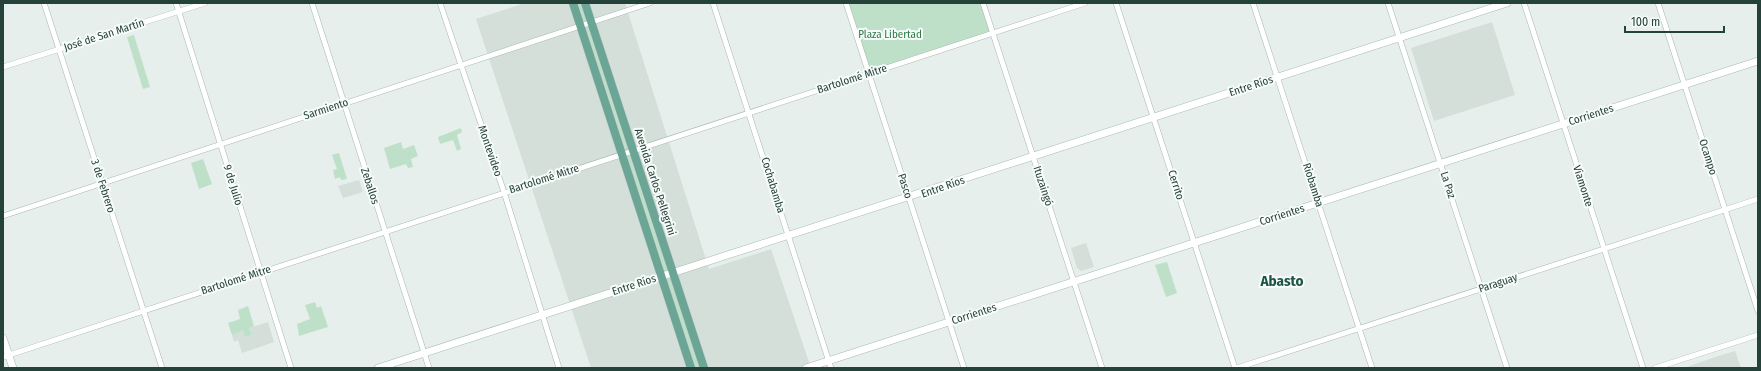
<svg xmlns="http://www.w3.org/2000/svg" width="1761" height="371" viewBox="0 0 1761 371" font-family="'Fira Sans Condensed',sans-serif">
<style>
.built{fill:#d4dfda}
.green{fill:#bfe0c8}
.lines{fill:none;stroke-linecap:round;stroke-linejoin:round}
.minor-casing{stroke:#a8b8b2;stroke-width:6}
.secondary-casing{stroke:#a4bbb3;stroke-width:8}
.primary-casing{stroke:#c2cac8;stroke-width:9}
.minor{stroke:#fff;stroke-width:5}
.secondary{stroke:#fff;stroke-width:7}
.primary{stroke:#6aa596;stroke-width:8}
.labels{text-anchor:middle;dominant-baseline:central;stroke-width:4;stroke-linejoin:round;paint-order:stroke}
.park-label{font-size:11px;fill:#2d7a4b;stroke:#f7fbf9}
.street-label{font-size:11px;fill:#24423a;stroke:#f7fbf9}
.district-label{font-size:15px;font-weight:bold;fill:#1f5548;stroke:#f7fbf9}
</style>
<rect width="100%" height="100%" fill="#e6efeb"/>
<g class="built">
<polygon points="525,3 625,3 709,269 771,249 811,368 591,368 476,19"/>
<polygon points="1492,22 1515,95 1434,121 1411,48"/>
<polygon points="359,180 363,192 343,198 338,186"/>
<polygon points="1086,243 1094,267 1081,271 1077,268 1071,248"/>
<polygon points="268,322 274,342 242,353 238,340 234,342 232,335 244,331 246,337 252,335 249,328"/>
<polygon points="1735,351 1741,368 1687,367 1712,358"/>
</g>
<g class="green">
<polygon points="573,3 585,3 704,368 691,368"/>
<polygon points="846,3 983,3 994,33 869,74"/>
<polygon points="134,35 150,87 143,89 127,37"/>
<polygon points="461,128 462,132 457,135 461,149 457,151 453,140 440,144 438,137"/>
<polygon points="401,142 403,149 414,145 418,156 411,159 413,167 408,168 406,164 390,169 384,148"/>
<polygon points="339,153 347,179 341,180 340,177 335,179 333,170 337,169 332,155"/>
<polygon points="203,159 212,184 199,189 191,163"/>
<polygon points="1167,262 1177,293 1166,297 1155,265"/>
<polygon points="315,302 317,308 321,306 328,327 299,336 297,324 310,319 305,305"/>
<polygon points="248,306 254,326 249,328 252,335 245,337 243,331 232,335 228,323 240,319 238,310"/>
</g>
<g class="lines">
<g class="minor-casing">
<g id="minor">
<polyline points="44,3 162,368"/>
<polyline points="176,3 291,368"/>
<polyline points="312,3 429,368"/>
<polyline points="440,3 504,192 559,368"/>
<polyline points="713,3 831,368"/>
<polyline points="846,3 964,368"/>
<polyline points="983,3 1102,368"/>
<polyline points="1116,3 1235,368"/>
<polyline points="1253,3 1372,368"/>
<polyline points="1388,3 1507,368"/>
<polyline points="1524,3 1643,368"/>
<polyline points="1658,3 1758,311"/>
<polyline points="3,67 205,3"/>
<polyline points="3,216 650,3"/>
<polyline points="3,357 1085,3"/>
<polyline points="1237,368 1758,199"/>
<polyline points="1655,368 1758,335"/>
</g>
</g>
<g class="secondary-casing">
<g id="secondary">
<polyline points="3,338 13,368"/>
<path d="M378 368C755 247 1131 125 1507 3"/>
<polyline points="806,368 1758,61"/>
</g>
</g>
<g class="primary-casing">
<g id="primary">
<polyline points="573,3 691,368"/>
<polyline points="585,3 704,368"/>
</g>
</g>
<use href="#minor" class="minor"/>
<use href="#secondary" class="secondary"/>
<use href="#primary" class="primary"/>
</g>
<g class="labels">
<g class="park-label">
<text x="890" y="34">Plaza Libertad</text>
</g>
<g class="street-label">
<text transform="translate(104 35) rotate(-18)">José de San Martín</text>
<text transform="translate(852 79) rotate(-18)">Bartolomé Mitre</text>
<text transform="translate(1251 86) rotate(-18)">Entre Ríos</text>
<text transform="translate(326 109) rotate(-18)">Sarmiento</text>
<text transform="translate(1591 115) rotate(-18)">Corrientes</text>
<text transform="translate(490 151) rotate(71)">Montevideo</text>
<text transform="translate(1708 157) rotate(72)">Ocampo</text>
<text transform="translate(544 179) rotate(-18)">Bartolomé Mitre</text>
<text transform="translate(655 182) rotate(72)">Avenida Carlos Pellegrini</text>
<text transform="translate(233 185) rotate(73)">9 de Julio</text>
<text transform="translate(773 185) rotate(73)">Cochabamba</text>
<text transform="translate(1176 185) rotate(72)">Cerrito</text>
<text transform="translate(1313 185) rotate(72)">Riobamba</text>
<text transform="translate(1448 185) rotate(72)">La Paz</text>
<text transform="translate(103 186) rotate(72)">3 de Febrero</text>
<text transform="translate(370 186) rotate(72)">Zeballos</text>
<text transform="translate(905 186) rotate(72)">Pasco</text>
<text transform="translate(1043 186) rotate(72)">Ituzaingó</text>
<text transform="translate(1583 186) rotate(72)">Viamonte</text>
<text transform="translate(943 187) rotate(-19)">Entre Ríos</text>
<text transform="translate(1282 215) rotate(-18)">Corrientes</text>
<text transform="translate(236 280) rotate(-18)">Bartolomé Mitre</text>
<text transform="translate(1498 283) rotate(-18)">Paraguay</text>
<text transform="translate(634 285) rotate(-18)">Entre Ríos</text>
<text transform="translate(974 314) rotate(-18)">Corrientes</text>
</g>
<g class="district-label">
<text x="1282" y="281">Abasto</text>
</g>
</g>
<rect width="1761" height="371" fill="none" stroke="#24423a" stroke-width="8"/>
<path d="M1625 26v6h99v-6" fill="none" stroke="#24423a" stroke-width="2"/>
<text x="1631" y="26" font-size="12" fill="#24423a" stroke="#f7fbf9" stroke-width="3" paint-order="stroke">100 m</text>
</svg>
